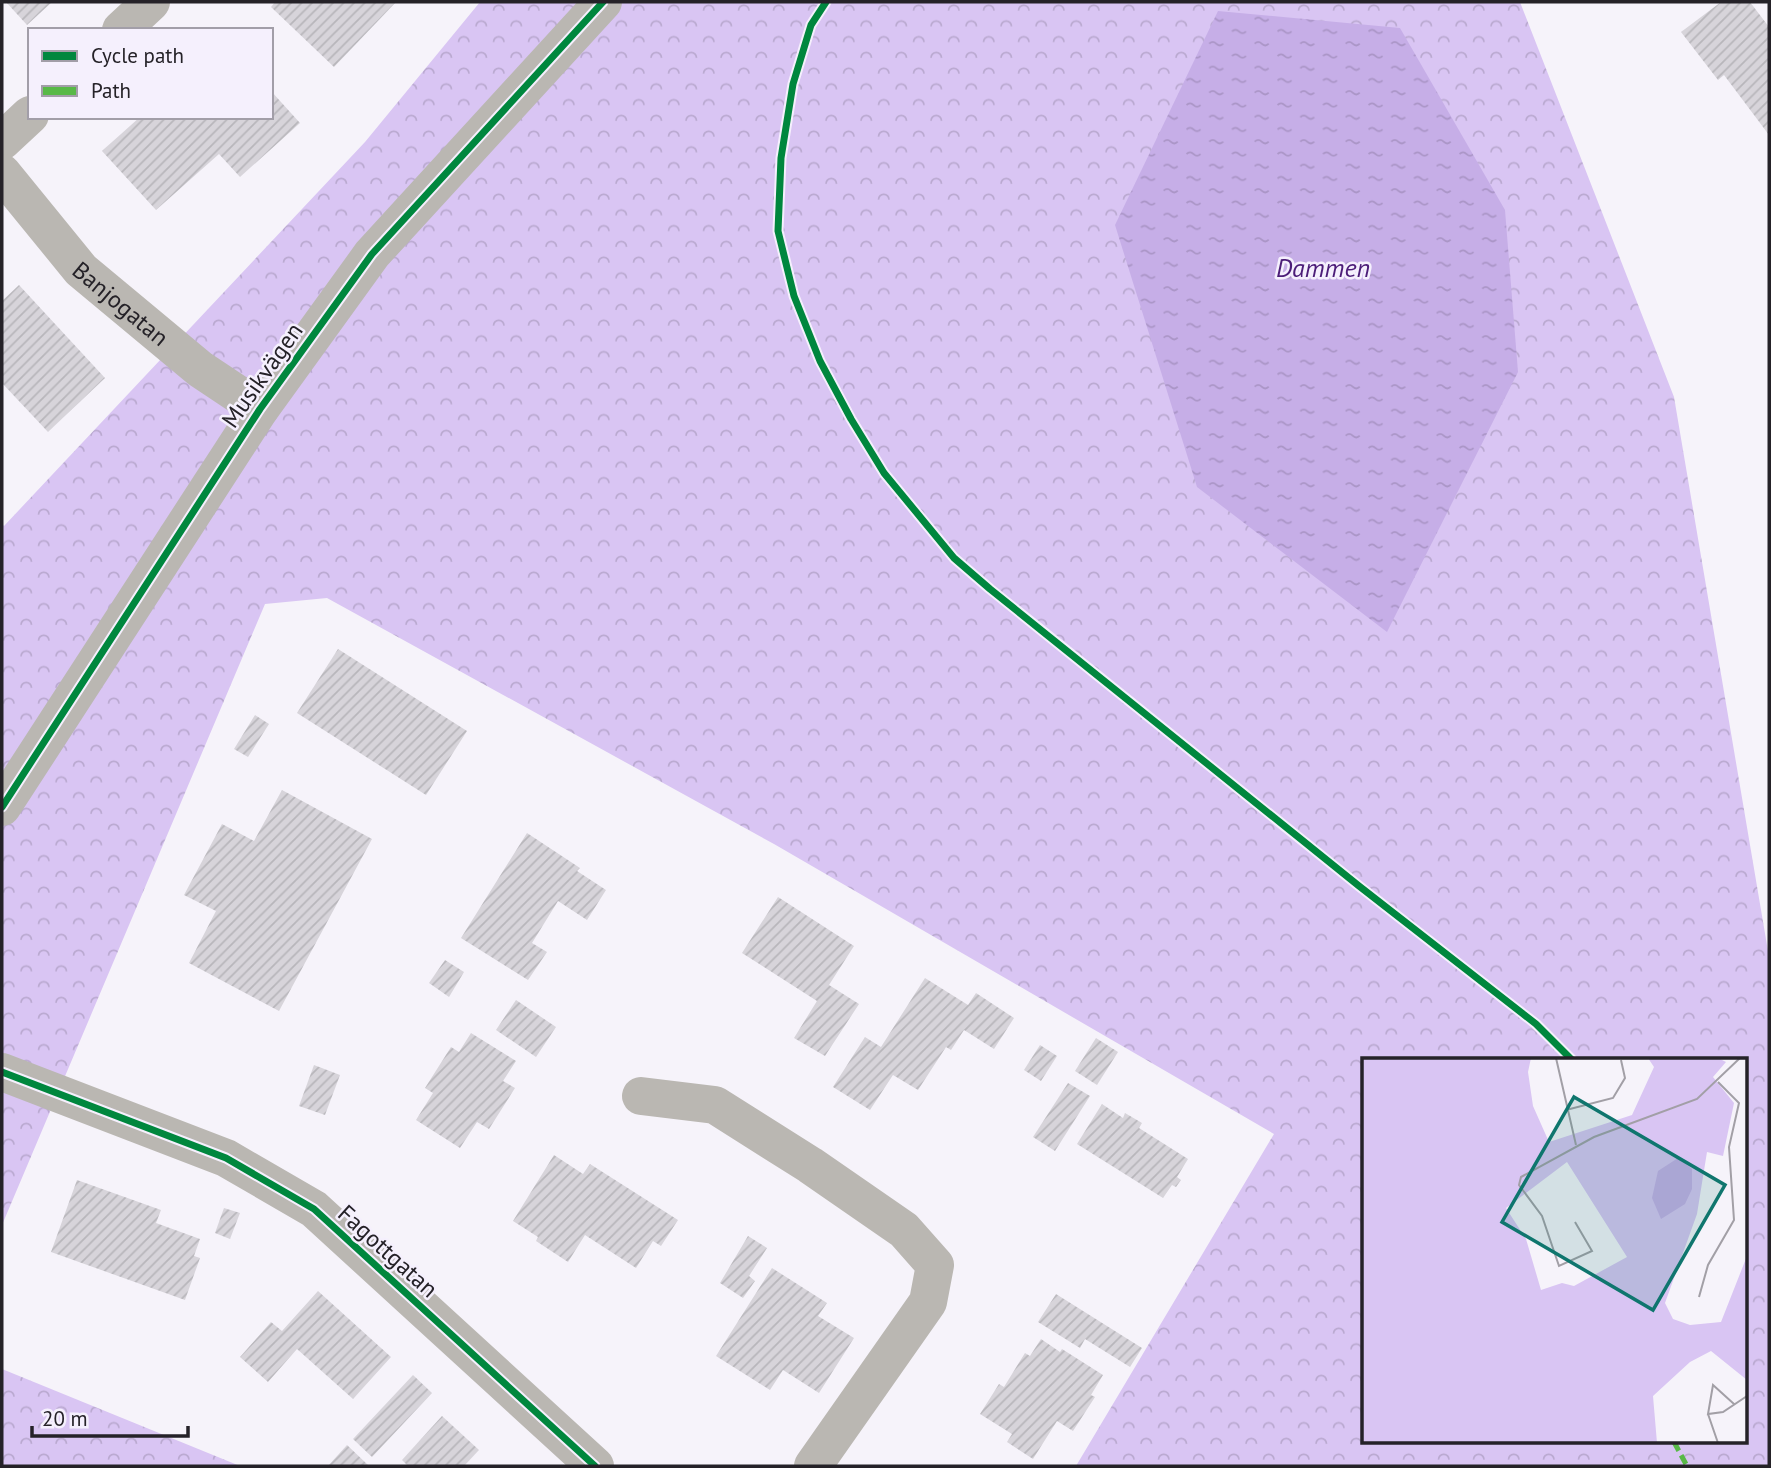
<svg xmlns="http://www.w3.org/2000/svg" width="1771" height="1468" viewBox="0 0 1771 1468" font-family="'PT Sans',sans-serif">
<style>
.forest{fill:url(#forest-crowns);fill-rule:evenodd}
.water{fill:url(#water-ripples)}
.building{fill:url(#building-hatch)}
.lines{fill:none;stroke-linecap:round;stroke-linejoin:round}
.minor{stroke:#bab7b2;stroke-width:38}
.quiet{stroke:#58b947;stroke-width:5;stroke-dasharray:10 5;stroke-linecap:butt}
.cycleway-casing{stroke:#f5f0fd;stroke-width:11}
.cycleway{stroke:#00873e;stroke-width:7}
.labels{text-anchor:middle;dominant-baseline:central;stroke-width:5;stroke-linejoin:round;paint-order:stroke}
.street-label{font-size:24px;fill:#252228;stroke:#f5f0fd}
.water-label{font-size:26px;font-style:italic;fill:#4c1d78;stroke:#f5f0fd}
.inset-road{fill:none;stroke:#a29fa6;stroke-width:2}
.view{fill:#0f766e;fill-opacity:0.15;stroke:#0f766e;stroke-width:3.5}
.inset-edge{fill:none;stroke:#252228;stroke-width:3.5}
</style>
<defs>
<pattern id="forest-crowns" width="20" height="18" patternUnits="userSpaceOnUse" patternTransform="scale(1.75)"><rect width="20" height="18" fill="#d9c5f3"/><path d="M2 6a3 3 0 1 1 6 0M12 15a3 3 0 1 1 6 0" fill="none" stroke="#baa9d0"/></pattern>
<pattern id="water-ripples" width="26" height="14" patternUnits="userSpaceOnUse" patternTransform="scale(1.75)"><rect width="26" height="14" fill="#c6aee7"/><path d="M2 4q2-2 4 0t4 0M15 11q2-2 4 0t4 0" fill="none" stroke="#aa95c6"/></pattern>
<pattern id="building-hatch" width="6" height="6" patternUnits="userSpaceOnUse" patternTransform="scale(1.75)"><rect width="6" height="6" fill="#d7d4da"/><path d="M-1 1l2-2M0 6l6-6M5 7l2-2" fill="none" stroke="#b8b6bb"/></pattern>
</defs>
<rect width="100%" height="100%" fill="#f6f3fa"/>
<g class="forest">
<path d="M480 2H1520L1674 397 1769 957V1466H1076L1274 1134 774 844 327 598 265 604 2 1225V524L4 526 365 142ZM1363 1060H1745V1442H1363Z"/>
<polygon points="2,1369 240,1466 2,1466"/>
</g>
<polygon class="water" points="1218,11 1400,28 1505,210 1518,372 1387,632 1197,487 1115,225"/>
<g class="building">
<polygon points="6,2 52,2 27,25"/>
<polygon points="275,2 396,2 334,67 271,7"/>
<polygon points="1721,2 1750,2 1769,27 1769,135 1724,75 1718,80 1681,32"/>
<polygon points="271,91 300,123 240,177 219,154 156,210 102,151 140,117 271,117"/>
<polygon points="19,285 105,378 48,432 2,383 2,301"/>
<polygon points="338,649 467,731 426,795 297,713"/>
<polygon points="255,715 269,724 248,757 234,749"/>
<polygon points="282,790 372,839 279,1011 189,963 216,911 184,895 222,824 254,841"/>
<polygon points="527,833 580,868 577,871 606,890 587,920 558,901 532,943 547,952 528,980 461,938"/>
<polygon points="778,897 854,946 829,985 859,1004 825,1056 794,1038 817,1001 742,953"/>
<polygon points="445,960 464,972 449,997 429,983"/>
<polygon points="925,978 968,1005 976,993 1014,1018 994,1049 964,1030 951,1050 946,1047 918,1090 893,1075 870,1110 833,1087 865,1037 881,1047"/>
<polygon points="516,1000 556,1027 536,1057 496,1030"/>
<polygon points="471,1033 516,1061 503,1081 515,1088 489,1129 477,1122 460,1148 416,1120 433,1093 425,1088 451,1047 459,1052"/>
<polygon points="1096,1038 1118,1052 1097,1085 1075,1071"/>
<polygon points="1040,1045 1057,1056 1041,1081 1024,1070"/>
<polygon points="314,1065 340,1075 325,1115 299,1106"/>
<polygon points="1068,1083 1090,1096 1055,1151 1033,1137"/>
<polygon points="1102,1104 1123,1118 1125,1113 1142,1123 1139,1128 1188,1159 1177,1177 1181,1180 1176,1187 1172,1185 1163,1198 1077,1144"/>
<polygon points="554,1155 583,1174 590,1164 678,1220 661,1246 653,1241 636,1268 585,1235 568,1262 536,1241 538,1237 513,1221"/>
<polygon points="77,1180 161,1210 156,1223 200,1239 194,1256 200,1258 185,1300 51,1252"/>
<polygon points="224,1208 240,1213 230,1239 215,1233"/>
<polygon points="748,1236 767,1248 749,1276 755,1281 743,1298 720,1283"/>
<polygon points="772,1268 827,1303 818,1316 854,1338 819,1393 783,1370 770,1390 716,1356"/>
<polygon points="318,1291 391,1357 353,1399 297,1349 268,1382 240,1357 271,1322 282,1331"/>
<polygon points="1056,1294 1142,1348 1130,1367 1085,1339 1080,1348 1038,1322"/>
<polygon points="1041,1339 1060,1352 1062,1349 1103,1375 1091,1395 1095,1397 1073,1431 1057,1421 1033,1459 1007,1442 1012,1434 980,1414 999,1384 1004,1387 1025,1353 1030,1356"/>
<polygon points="413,1375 432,1393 372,1457 353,1439"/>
<polygon points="442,1416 479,1450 464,1466 408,1466 402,1460"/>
<polygon points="347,1445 368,1465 367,1466 328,1466"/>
</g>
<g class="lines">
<g class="minor">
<polyline points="121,30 151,2"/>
<polyline points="2,141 30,115"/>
<path id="s1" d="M2 173 81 270 200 369 260 409"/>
<polyline points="2,807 260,409 372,254 603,2"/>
<polyline points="2,1072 226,1158 314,1209 595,1466"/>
<polyline points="641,1096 715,1105 810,1165 904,1230 935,1265 928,1302 813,1466"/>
</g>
<polyline class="quiet" points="1674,1442 1687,1466"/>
<g class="cycleway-casing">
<g id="cycleway">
<polyline points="826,2 811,25 793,84 781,158 778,231 794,296 820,361 851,419 884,473 954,558 990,589 1359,886 1536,1024 1572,1060"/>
<polyline points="2,807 260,409 372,254 603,2"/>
<polyline points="2,1072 226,1158 314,1209 595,1466"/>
</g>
</g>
<use href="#cycleway" class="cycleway"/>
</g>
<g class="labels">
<g class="street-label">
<text stroke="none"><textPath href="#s1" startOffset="177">Banjogatan</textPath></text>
<text transform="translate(262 375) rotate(-55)">Musikvägen</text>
<text transform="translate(388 1251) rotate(42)">Fagottgatan</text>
</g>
<g class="water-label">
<text x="1323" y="267">Dammen</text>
</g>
</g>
<g transform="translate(1362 1058)">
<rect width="385" height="385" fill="#f6f3fa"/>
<path d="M0 0H169L166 14 171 48 187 84 270 57 292 9 286 0H356L364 4 351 19 372 45 361 98 345 94 335 156 303 245 311 261 328 267 359 264 385 198V322L349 293 328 304 291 338 295 385H0ZM205 104 265 199 212 228 200 225 179 232 164 181 144 150Z" fill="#d9c5f3" fill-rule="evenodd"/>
<path d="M316 100 330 111V131L323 146 299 161 290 140 296 113Z" fill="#c6aee7"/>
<path class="inset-road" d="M194 0 214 87M204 52 251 40 263 20 259 2M213 164 230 193 197 208 180 158 157 127 159 119 232 79 335 41 378 0M337 239 346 207 372 162 367 89 377 45 356 24M372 346 351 327 346 356 361 354 385 338M346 356 356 385"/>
<path class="view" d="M212 39 363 127 291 252 140 164Z"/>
<rect width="385" height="385" class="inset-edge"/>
</g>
<rect width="1771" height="1468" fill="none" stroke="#252228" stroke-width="7"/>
<rect x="28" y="28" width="245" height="91" fill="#f5f0fd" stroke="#a29ea8" stroke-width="2"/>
<rect x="42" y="51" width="35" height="10" fill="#00873e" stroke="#a29ea8" stroke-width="2"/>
<text x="91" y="63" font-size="21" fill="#252228">Cycle path</text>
<rect x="42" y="86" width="35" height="10" fill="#58b947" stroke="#a29ea8" stroke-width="2"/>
<text x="91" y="98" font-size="21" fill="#252228">Path</text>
<path d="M32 1426v10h156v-10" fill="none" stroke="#252228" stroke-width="3.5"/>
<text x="42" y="1426" font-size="21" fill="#252228" stroke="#f5f0fd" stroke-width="5" paint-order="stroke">20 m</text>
</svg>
